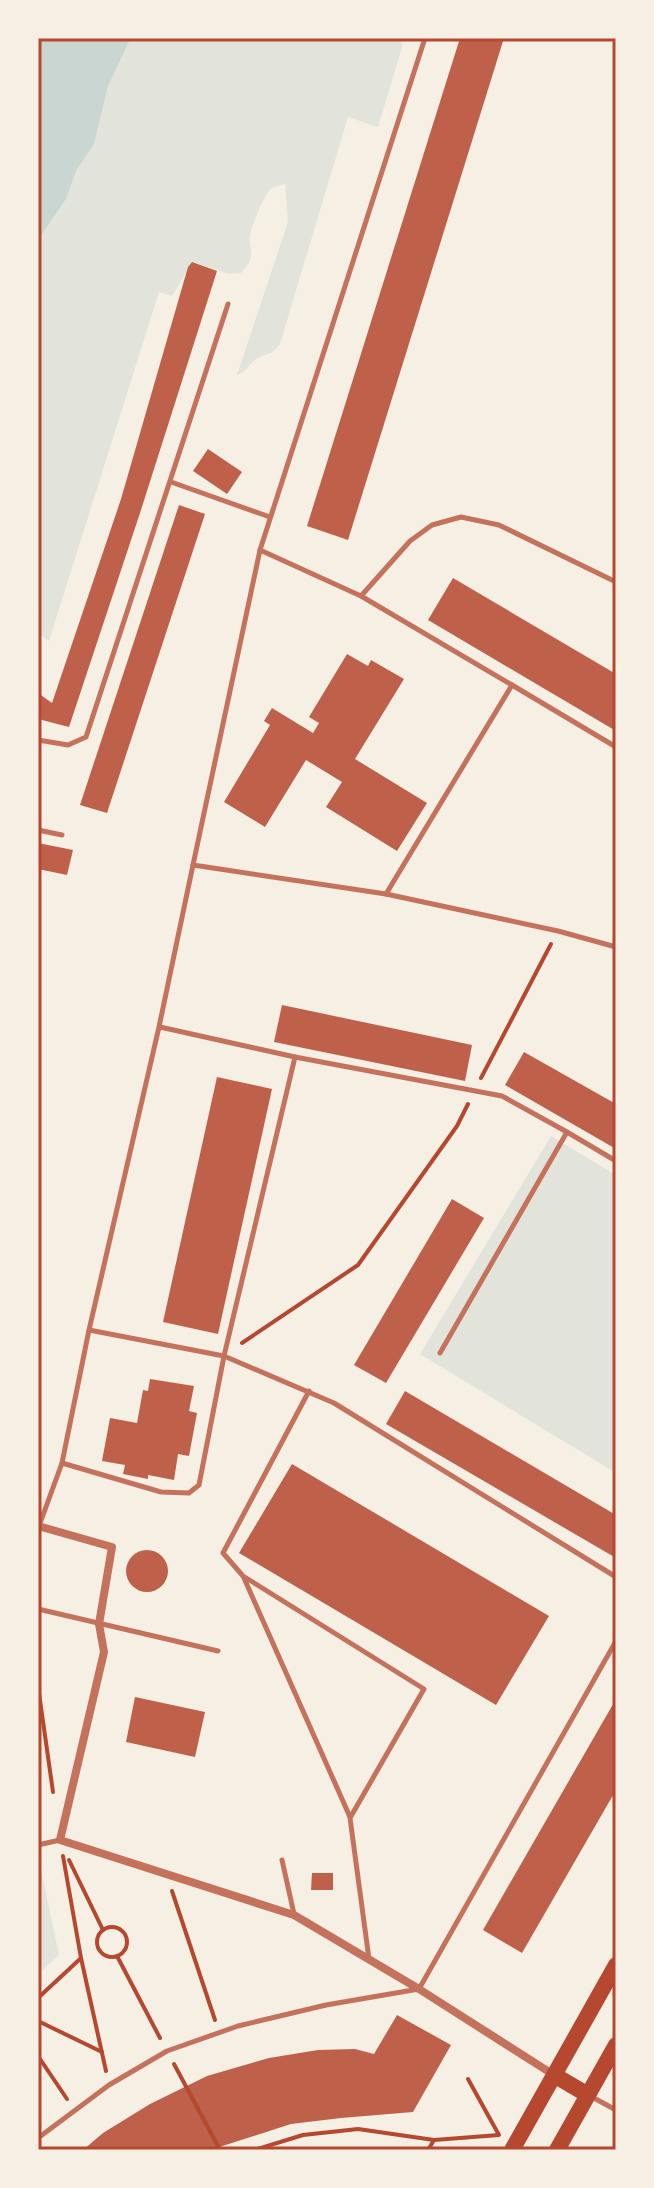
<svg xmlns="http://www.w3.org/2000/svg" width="654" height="2188" viewBox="0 0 654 2188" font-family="'Sofia Sans Condensed',sans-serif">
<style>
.green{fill:#e2e4dc}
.water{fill:#c9d6d2}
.building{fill:#bf614a}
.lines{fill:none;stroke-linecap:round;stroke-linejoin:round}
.path{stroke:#b5482f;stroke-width:4}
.service{stroke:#c5725c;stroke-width:5}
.minor{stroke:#c5725c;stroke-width:8}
.primary{stroke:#b5482f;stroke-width:16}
.neatline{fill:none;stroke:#b5482f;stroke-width:3}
</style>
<rect width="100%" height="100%" fill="#f6efe4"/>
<g class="green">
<path d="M131 38H396L403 44 378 127 348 117 280 344C271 356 269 352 258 358 248 363 249 371 237 375L288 222 285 184C280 185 276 186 272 188 265 193 254 221 251 230 246 251 260 252 241 273L229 274 192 262 172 296 159 292 49 641 38 633V240L66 199 76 171 94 144 108 86Z"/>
<polygon points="551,1136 616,1175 616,1473 420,1354"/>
<polygon points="38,1855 59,1955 38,1974"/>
</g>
<polygon class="water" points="38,38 131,38 108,86 94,144 76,171 66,199 38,240"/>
<g class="building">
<polygon points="460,38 504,38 348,540 307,526"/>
<polygon points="192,262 217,271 140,513 69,727 42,720 38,717 38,693 52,703 121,499 188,267"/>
<polygon points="208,449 242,472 227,494 193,471"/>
<polygon points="179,505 205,514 107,813 80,805"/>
<polygon points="453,578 616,674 616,731 428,620"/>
<polygon points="347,654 368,666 371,660 404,679 355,759 427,803 397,851 326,807 342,782 306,760 265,827 224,802 270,725 264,721 272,708 313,733 319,723 309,717"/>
<polygon points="38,843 73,850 67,875 38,869"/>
<polygon points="282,1005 472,1045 465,1081 274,1042"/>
<polygon points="524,1052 616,1104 616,1149 505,1085"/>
<polygon points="217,1077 272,1089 218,1334 163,1322"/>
<polygon points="452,1199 484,1218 386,1383 354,1365"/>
<polygon points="150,1379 194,1386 189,1411 197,1413 189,1456 178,1454 174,1480 148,1475 148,1479 123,1474 125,1465 102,1461 110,1418 137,1423 143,1390 148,1391"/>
<polygon points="405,1391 616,1515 616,1558 386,1424"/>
<polygon points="292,1464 549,1616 496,1705 239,1553"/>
<circle cx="147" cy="1571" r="21"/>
<polygon points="135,1697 205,1712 195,1757 126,1742"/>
<polygon points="616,1699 616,1790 522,1953 483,1930"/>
<polygon points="312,1873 333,1873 333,1890 311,1890"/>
<polygon points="397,2015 451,2045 413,2112 341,2118 291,2124 210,2150 83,2150 103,2133 150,2104 207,2076 269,2058 318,2050 355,2049 374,2054"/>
</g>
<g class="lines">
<g class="path">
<polyline points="481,1078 551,944"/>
<polyline points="242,1343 358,1265 457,1126 468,1104"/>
<polyline points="38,1686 53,1792"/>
<polyline points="63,1856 81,1958 106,2071"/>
<polyline points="69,1860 103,1930"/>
<polyline points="172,1891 215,2020"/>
<circle cx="112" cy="1942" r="15"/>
<polyline points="117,1956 160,2038"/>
<polyline points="38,1998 80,1959"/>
<polyline points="38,2021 102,2052"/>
<polyline points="38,2056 67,2099"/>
<polyline points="174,2064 220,2150"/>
<polyline points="254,2150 303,2135 358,2129 434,2140 499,2135 468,2079"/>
<polyline points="428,2150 434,2140"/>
</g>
<g class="service">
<polyline points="425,38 260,550 361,596 512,685"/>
<polyline points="171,482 270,517"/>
<polyline points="361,596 410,541 432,525 461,517 499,525 616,582"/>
<polyline points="38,740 68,745 86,737 228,304"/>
<polyline points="38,830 62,835"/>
<polyline points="193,865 260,550"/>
<polyline points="386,894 512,685 616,747"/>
<polyline points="160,1027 295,1057"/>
<polyline points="89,1330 224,1356 334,1403 616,1577"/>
<polyline points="440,1353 567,1132 616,1161"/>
<polyline points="309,1391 223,1553 243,1576 424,1689 350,1818 369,1959"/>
<polyline points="62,1463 161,1492 189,1493 199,1485 224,1356 295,1057 502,1096 567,1132"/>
<polyline points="39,1526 62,1463 89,1330 159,1027 193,865 386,894 558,931 616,947"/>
<polyline points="244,1578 350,1817"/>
<polyline points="38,1609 218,1651"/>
<polyline points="38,1845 60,1840"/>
<polyline points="282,1860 294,1914"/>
<polyline points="592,2097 616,2110"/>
<polyline points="38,2138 109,2085 167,2051 238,2026 326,2005 419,1989 616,1641"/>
</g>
<polyline class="minor" points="38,1526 112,1547 99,1624 104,1652 60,1840 294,1915 419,1989 554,2075"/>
<g class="primary">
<polyline points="554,2075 588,2095"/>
<polyline points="512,2150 616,1965"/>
<polyline points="557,2150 616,2045"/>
</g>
</g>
<rect width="654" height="2188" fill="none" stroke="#f6efe4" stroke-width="80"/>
<rect x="40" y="40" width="574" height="2108" class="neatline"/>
</svg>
